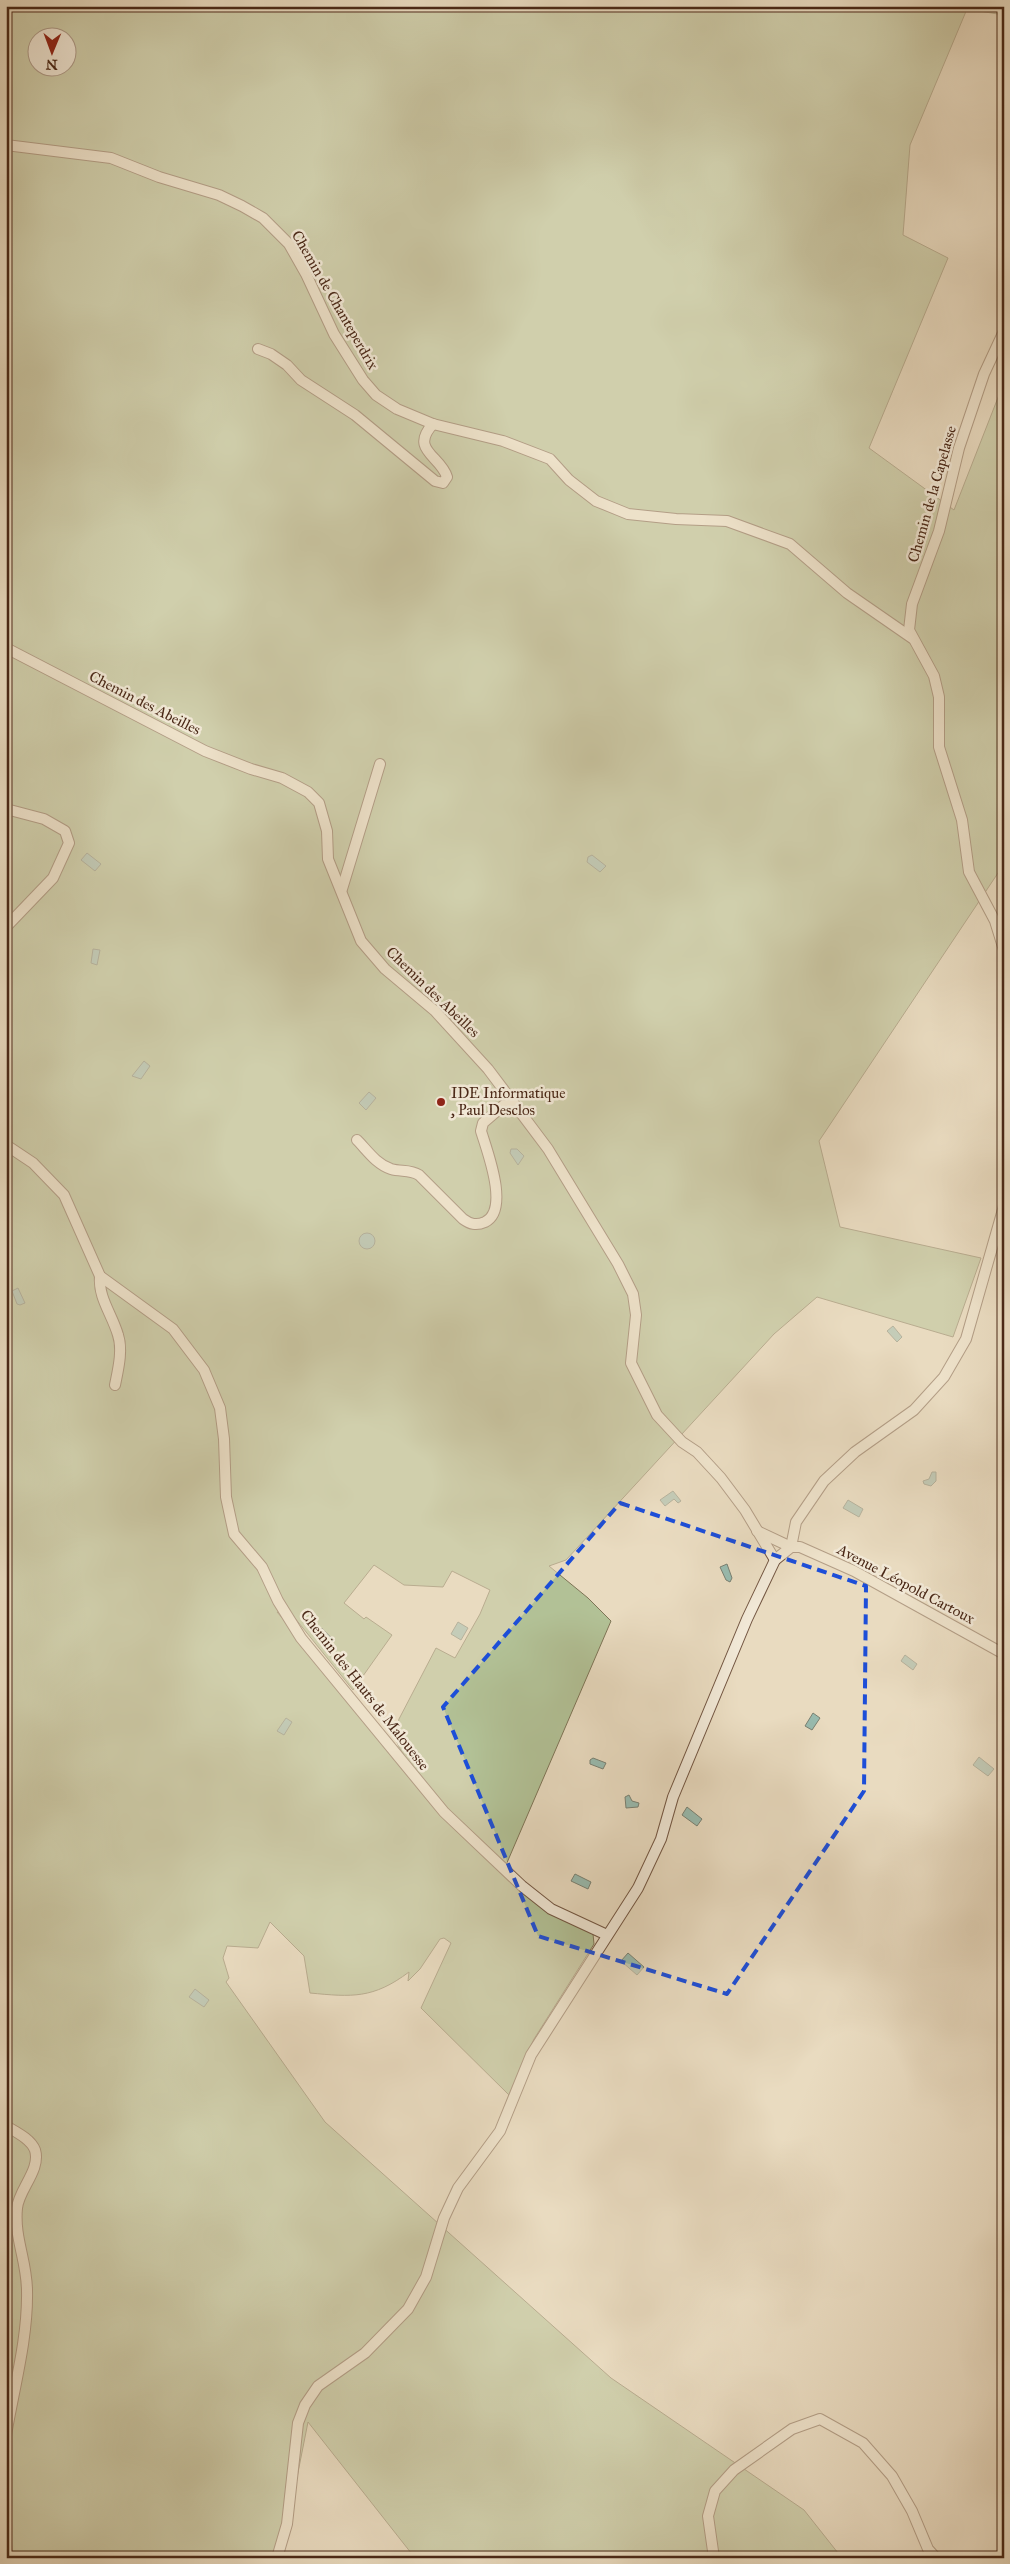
<svg xmlns="http://www.w3.org/2000/svg" width="1010" height="2564" viewBox="0 0 1010 2564" font-family="'IM FELL Great Primer',serif">
<style>
.green{fill:#b2c196;stroke:#7e7456;fill-rule:evenodd}
.water{fill:#98bbaf;stroke:#798072}
.lines{fill:none;stroke-linecap:round;stroke-linejoin:round}
.street-casing{stroke:#725541;stroke-width:12}
.street{stroke:#f1e8d6;stroke-width:10}
.marked{fill:none;stroke:#1d4ed8;stroke-width:4;stroke-dasharray:10 6;stroke-linejoin:round}
.poi-dot{fill:#8f2418;stroke:#f1e8d6;stroke-width:2}
.labels{text-anchor:middle;dominant-baseline:central;stroke-width:5;stroke-linejoin:round;paint-order:stroke}
.street-label{font-size:15px;fill:#4a2817;stroke:#f1e8d6}
.poi-label{font-size:15px;fill:#4a2817;stroke:#f1e8d6;text-anchor:start}
</style>
<rect width="100%" height="100%" fill="#e9dbc0"/>
<filter id="stains"><feTurbulence type="fractalNoise" baseFrequency=".004" numOctaves="4"/><feColorMatrix values="0 0 0 0 .2 0 0 0 0 .09 0 0 0 0 .02 0 0 0 .5 -.17"/></filter>
<radialGradient id="worn" r=".72"><stop offset=".6" stop-color="#630" stop-opacity="0"/><stop offset="1" stop-color="#630" stop-opacity=".3"/></radialGradient>
<path class="green" d="M6 6H1004V15L967 9 910 145 903 235 948 258 869 448 954 510 999 395 1004 399V864L819 1141 840 1227 981 1258 953 1337 817 1297 774 1334 566 1560 549 1566 588 1598 611 1621 506 1865 445 1807V1805C433 1792 402 1758 397 1742 395 1734 397 1727 399 1719L436 1648 455 1658 480 1614 490 1590 452 1571 443 1587 404 1585 374 1565 344 1603 364 1619 366 1617 392 1635 353 1690 290 1612H277L498 1870 593 1934 594 1944 534 2039 509 2095 421 2008 451 1943 444 1938 440 1939 420 1969 408 1981 409 1972C373 1999 352 1997 310 1993L304 1956 270 1922 258 1948 227 1946 223 1958 229 1978 226 1982 325 2122 611 2378 804 2510 842 2558H415L308 2422 281 2558H6ZM38 38H68V68H38Z"/>
<g class="water">
<polygon points="87,853 101,864 95,871 81,860"/>
<polygon points="592,855 606,866 600,872 587,862 588,857"/>
<polygon points="93,949 100,950 97,965 91,963"/>
<polygon points="144,1061 150,1066 141,1079 132,1076"/>
<polygon points="369,1092 376,1098 366,1110 359,1103"/>
<polygon points="511,1149 517,1149 524,1156 518,1165 510,1153"/>
<circle cx="367" cy="1241" r="8"/>
<polygon points="18,1288 25,1303 20,1305 17,1304 12,1291"/>
<polygon points="893,1326 902,1337 897,1342 887,1331"/>
<polygon points="932,1472 936,1472 936,1481 931,1486 924,1484 923,1481 929,1479"/>
<polygon points="673,1491 681,1501 678,1503 674,1499 665,1506 660,1500"/>
<polygon points="848,1500 863,1509 859,1517 843,1508"/>
<polygon points="727,1564 732,1578 730,1582 726,1580 720,1567"/>
<polygon points="458,1622 468,1628 461,1640 451,1634"/>
<polygon points="322,1628 334,1640 329,1645 317,1634"/>
<polygon points="905,1655 917,1664 913,1670 901,1661"/>
<polygon points="813,1713 820,1718 812,1730 805,1726"/>
<polygon points="286,1718 292,1722 284,1735 277,1731"/>
<polygon points="979,1757 994,1769 988,1776 973,1765"/>
<polygon points="593,1758 606,1763 603,1769 590,1764 590,1760"/>
<polygon points="629,1795 632,1801 639,1803 638,1807 626,1808 625,1797"/>
<polygon points="687,1807 702,1819 697,1826 682,1815"/>
<polygon points="575,1874 591,1882 588,1889 571,1881"/>
<polygon points="628,1953 644,1967 637,1975 621,1961"/>
<polygon points="195,1989 209,2000 204,2007 189,1997"/>
</g>
<g class="lines">
<g class="street-casing">
<g id="street">
<polyline points="6,145 111,158 159,177 219,195 242,206 263,218 289,244 306,274 334,334 363,380 376,395 397,409 433,424 503,441 550,459 569,480 596,501 628,514 676,519 727,521 790,544 847,593 912,638"/>
<polyline points="1004,331 984,374 959,448 939,531 912,604 909,630 934,676 939,697 939,747 962,820 969,872 995,921 1004,950"/>
<path d="M258 349 271 354 287 365 301 380 355 415 435 481 443 483 447 477C441 456 409 450 433 424"/>
<polyline points="6,648 205,751 251,769 282,778 308,792 319,803 327,831 328,859 361,941 385,969 435,1011 488,1069 548,1149 618,1264 633,1294 636,1315 631,1363 657,1415 682,1442 697,1452 721,1478 745,1510 775,1560"/>
<polyline points="6,809 44,819 65,831 69,843 53,878 6,927"/>
<polyline points="342,889 380,764"/>
<path d="M357 1140C367 1150 376 1164 391 1169 401 1172 410 1169 419 1175L463 1219C470 1224 476 1226 485 1222 510 1210 487 1151 481 1131L483 1123 504 1105 517 1108"/>
<polyline points="6,1145 33,1163 64,1195 100,1276 173,1329 204,1370 220,1408 224,1439 226,1497 234,1534 262,1567 278,1601 301,1638 444,1812 522,1886 551,1909 607,1935"/>
<path d="M100 1276C98 1298 112 1314 118 1335 123 1350 118 1370 115 1385"/>
<polyline points="757,1531 791,1547 800,1547 854,1571 1004,1654"/>
<polyline points="791,1547 796,1522 824,1481 855,1452 914,1410 944,1377 966,1339 1004,1206"/>
<path d="M6 2126C16 2132 31 2139 35 2150 41 2170 19 2189 17 2208 14 2238 27 2261 27 2291 28 2338 14 2388 6 2435"/>
<polyline points="6,2545 8,2558"/>
<polyline points="277,2558 287,2524 298,2423 305,2405 318,2386 365,2353 408,2309 426,2277 444,2218 458,2188 500,2131 531,2055 638,1888 661,1839 673,1797 747,1619 775,1560 791,1547"/>
<polyline points="714,2558 708,2516 715,2491 734,2470 792,2429 820,2419 863,2443 892,2476 912,2511 928,2549 936,2558"/>
</g>
</g>
<use href="#street" class="street"/>
</g>
<path d="M0 0H1010V2564H0ZM620 1503 866 1586 864 1791 727 1994 538 1936 443 1707Z" fill="#e9dbc0" fill-opacity=".55" fill-rule="evenodd"/>
<path class="marked" d="M620 1503 866 1586 864 1791 727 1994 538 1936 443 1707Z"/>
<circle class="poi-dot" cx="441" cy="1102" r="5"/>
<g class="labels">
<g class="street-label">
<text transform="translate(335 300) rotate(60)">Chemin de Chanteperdrix</text>
<text transform="translate(932 494) rotate(-74)">Chemin de la Capelasse</text>
<text transform="translate(145 703) rotate(27)">Chemin des Abeilles</text>
<text transform="translate(433 992) rotate(44)">Chemin des Abeilles</text>
<text transform="translate(906 1584) rotate(28)">Avenue Léopold Cartoux</text>
<text transform="translate(365 1690) rotate(52)">Chemin des Hauts de Malouesse</text>
</g>
<g class="poi-label">
<text x="451" y="1093">IDE Informatique<tspan x="451" dy="17">, Paul Desclos</tspan></text>
</g>
</g>
<rect width="1010" height="2564" fill="none" stroke="#e9dbc0" stroke-width="25"/>
<rect x="8" y="8" width="995" height="2549" fill="none" stroke="#4a2817" stroke-width="2.5"/>
<rect x="12" y="12" width="985" height="2539" fill="none" stroke="#4a2817"/>
<g transform="translate(52 52) rotate(181)"><circle r="24" fill="#f1e8d6" stroke="#ae9b8a"/>
<path d="M0-4L9 19L0 12L-9 19Z" fill="#8f2418"/>
<text y="-8" font-size="14" font-weight="bold" text-anchor="middle" fill="#4a2817">N</text>
</g>
<rect width="100%" height="100%" filter="url(#stains)"/>
<rect width="100%" height="100%" fill="url(#worn)"/>
</svg>
